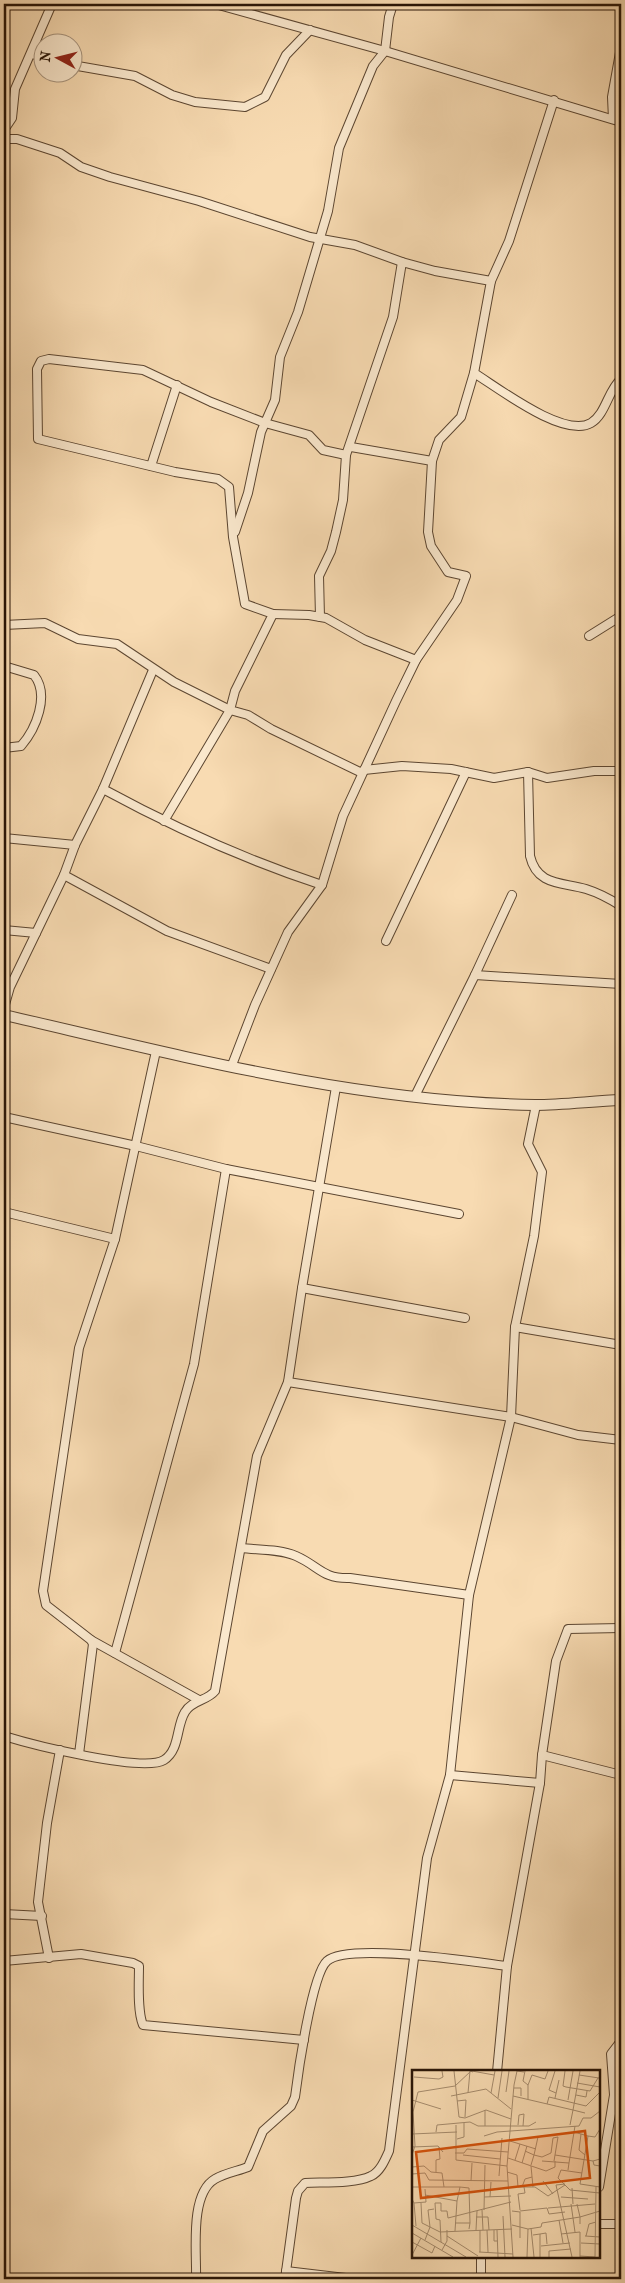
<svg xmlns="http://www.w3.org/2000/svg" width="625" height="2283" viewBox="0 0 625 2283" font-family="'IM FELL French Canon',serif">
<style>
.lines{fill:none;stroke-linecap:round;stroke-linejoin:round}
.minor-casing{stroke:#5c4631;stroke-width:10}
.tertiary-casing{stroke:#5c4631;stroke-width:12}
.minor{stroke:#fae8cd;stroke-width:8}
.tertiary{stroke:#fae8cd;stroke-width:10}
.inset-road{fill:none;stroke:#a58b6d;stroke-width:1}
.view{fill:#d5520b;fill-opacity:0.15;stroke:#d5520b;stroke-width:2.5}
.inset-edge{fill:none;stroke:#281406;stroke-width:2.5}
</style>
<rect width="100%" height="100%" fill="#f8dbb2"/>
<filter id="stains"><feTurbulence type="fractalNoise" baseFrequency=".004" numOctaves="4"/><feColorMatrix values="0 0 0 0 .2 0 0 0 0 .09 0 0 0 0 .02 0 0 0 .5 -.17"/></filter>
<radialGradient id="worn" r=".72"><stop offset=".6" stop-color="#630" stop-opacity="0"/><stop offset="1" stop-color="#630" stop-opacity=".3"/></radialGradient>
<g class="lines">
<g class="minor-casing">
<g id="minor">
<polyline points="215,4 385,51 621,122"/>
<polyline points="32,54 42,57"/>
<polyline points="72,65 135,76 172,95 195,102 245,107 265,97 286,55 310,30"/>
<path d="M554 100 509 241 491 281 474 373C497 387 564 439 591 423 606 414 608 390 621 379"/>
<polyline points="613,119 612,97 621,47"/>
<polyline points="4,130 12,118 15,89 52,4"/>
<polyline points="4,139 17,139 60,153 81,167 110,177 199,201 310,237 355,245 402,262"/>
<polyline points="346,455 323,450 309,435 265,423 211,402 143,370 49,359 41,361 37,369 38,439 175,472 218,479 229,487 233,537 245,604 273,614 235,691 230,710 248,715 271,729 362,773"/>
<polyline points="432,461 439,440 461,417 474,373"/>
<polyline points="151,466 177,385"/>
<polyline points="235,532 248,493 261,432 275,400 280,357 298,312 328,211 339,148 373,66 385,51 389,17 393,4"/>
<polyline points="273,614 309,615 326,618 365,640 416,660"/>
<polyline points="320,617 319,576 331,551 336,532 343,500 346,455 393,317 402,262 435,271 491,281"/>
<polyline points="4,625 45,623 78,639 117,644 174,682 230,710 164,821"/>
<polyline points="589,636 621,616"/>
<path d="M4 666 34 675C50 695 36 729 21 746L4 748"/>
<polyline points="364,770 402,766 451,769 494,778 528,772 547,778 594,771 621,771"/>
<path d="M528 772 530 856C537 886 562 882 586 889 599 893 610 899 621 906"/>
<path d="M103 789C173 827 246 860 322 885"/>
<polyline points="4,838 75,845"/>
<polyline points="64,875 167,931 271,969"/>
<polyline points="4,930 36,933"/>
<polyline points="386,941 466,772"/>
<polyline points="475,975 512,895"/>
<polyline points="4,1008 10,987 64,875 75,845 103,789 153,670"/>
<polyline points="232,1065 255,1005 288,932 322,885 343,816 396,701 416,660 457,600 466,576 448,572 431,546 428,532 432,461 351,447"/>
<polyline points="415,1096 475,975 621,984"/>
<polyline points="4,1117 136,1146 226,1169 459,1214"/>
<polyline points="4,1212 115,1239"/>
<polyline points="302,1288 465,1318"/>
<polyline points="515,1327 621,1345"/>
<polyline points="288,1382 511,1417 578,1435 621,1440"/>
<path d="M241 1548C259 1550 280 1549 296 1556 319 1566 322 1579 350 1578L469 1595"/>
<polyline points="621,1628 568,1629 556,1661 542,1755 621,1775"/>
<polyline points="91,1640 199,1700"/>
<polyline points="115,1653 194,1364 226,1169"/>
<path d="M4 1736C30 1744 143 1773 164 1760 180 1750 176 1726 185 1712 192 1700 207 1701 215 1691L257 1456 288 1382 302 1288 336 1087"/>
<polyline points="79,1754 93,1644 91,1640 46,1605 43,1591 79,1348 115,1239 156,1051"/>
<polyline points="450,1775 540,1783"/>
<polyline points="4,1914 42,1916"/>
<polyline points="49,1958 38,1902 47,1823 60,1750"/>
<path d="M4 1961 81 1954 133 1963 139 1966C139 1982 137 2011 143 2025L304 2040"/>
<polyline points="497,2072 507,1966 540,1783 542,1755"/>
<polyline points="599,2187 614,2095 611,2054 621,2041"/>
<polyline points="599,2224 621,2224"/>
<polyline points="481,2257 481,2279"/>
<polyline points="286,2271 354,2279"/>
<path d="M196 2279C197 2253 189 2194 215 2179 225 2173 238 2171 248 2167L263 2131 291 2106 295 2097C298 2073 312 1974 327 1961 348 1942 475 1962 507 1966"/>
<path d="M285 2279 296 2198 298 2191 305 2183C323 2182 355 2184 371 2176 380 2172 385 2160 389 2151L427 1858 450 1775 469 1595 511 1417 515 1327 534 1236 542 1172 528 1144 536 1105"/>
</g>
</g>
<g class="tertiary-casing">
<path id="tertiary" d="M4 1015C178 1055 354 1102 535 1105 563 1105 593 1101 621 1100"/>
</g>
<use href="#minor" class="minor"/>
<use href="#tertiary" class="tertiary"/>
</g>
<g transform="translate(412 2070)">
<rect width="188" height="188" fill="#f8dbb2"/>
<path class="inset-road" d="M42 1 47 47 53 48 74 40 99 49M60 1 82 5M113 1 111 11 116 15V29M143 1 137 20 144 23M153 1 151 16 154 17 178 21 186 8M167 5 187 8M2 7 27 9 31 7 30 1M165 13 188 17M116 15 120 5 133 9 136 1M102 18H109V26M94 22 97 1M56 23 58 1 61 2M79 23 83 1M164 25 174 27 175 21M39 26 74 19 99 39M101 26 161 40 168 1M86 28 90 1M143 28 147 10M0 30 29 39M156 30 161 1M45 31 54 30 53 47M135 34 137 27 174 36 188 22M73 40V56M44 55V90L95 96M106 55 107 45 112 44 111 56M158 55 161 40 173 43M24 62 25 55 58 52 66 56H117L124 52M162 62 176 66 168 114 188 117M0 64 45 62M169 64 167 80 173 85M72 66 85 62 167 56 171 48H179L188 41M176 66 183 67 188 59M45 69 52 67V53M98 71 124 79M0 77 26 76 31 82M113 81 122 85 126 67M43 83H52L55 79 96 82M0 85 3 76 1 42 6 22 43 16 59 1M51 85 88 89M143 85 181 91M96 88 134 101 143 97V91M188 89 181 91 182 95 188 96M103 90 108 74M130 91 157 93 156 100M110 93 115 76M157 93 163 56M119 95 122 85 130 87 139 83 141 68 146 67 142 91M119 96 121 117M0 97 12 96 19 102 30 103 32 117M24 102V90L28 89 27 77M95 102 105 105 106 117H123L136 126 153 115M170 103 149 100 146 108 158 120 188 123M0 104 13 103 17 110 96 111M87 106 90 68M59 111 60 93M131 111 141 124M153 114 144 115 160 187M0 117H48M110 117 113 109 120 107M160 118 161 134M13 125 45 131 48 117 57 118 58 153M72 127 99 126M78 127 79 112M149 127 176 129M0 129 2 133 14 132 13 119M2 133 4 156M9 133 10 153 28 162 100 159M159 134 163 162M136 138 183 134M70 140 71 160M72 140 73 95M108 140 106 124 113 123 112 117M100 141 108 142V168M108 141 135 138 137 144 153 142M91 146 93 187M64 147H76L77 160M147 150 151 173M43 153H58L57 159M168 154V147L188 141M0 155 54 187M100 155 116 159 115 187M119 158 122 187M116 159 129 157 130 153 168 147 165 134M64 160 65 141M75 160 76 182M82 160V171H86M85 160 86 187M43 161 45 131M0 163 41 187M128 164 134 163 135 174M149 164 168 162V187M121 165 128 164V187M35 166 66 186M173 166 188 167M174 166 177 154 184 152M13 170 18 157 16 140 22 139M0 172 20 183 23 176M29 172 28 150 24 149 23 133H29V141H35L36 148 99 132M169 173 188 174M129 176 158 173M30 180 35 171V160M67 182 101 184M68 182V160M0 185 9 168M168 186 183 187M101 187 95 96 102 15 105 1 112 2M137 187V181L159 179M183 187 184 116"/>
<path class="view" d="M173 61 178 108 9 128 4 82Z"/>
<rect width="188" height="188" class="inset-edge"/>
</g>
<rect width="625" height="2283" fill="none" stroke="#f8dbb2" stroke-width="20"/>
<rect x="5" y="5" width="615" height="2273" fill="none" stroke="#281406" stroke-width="2.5"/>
<rect x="10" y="10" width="605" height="2263" fill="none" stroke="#281406"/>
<g transform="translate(58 58) rotate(277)"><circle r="24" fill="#fae8cd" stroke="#a6937d"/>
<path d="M0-4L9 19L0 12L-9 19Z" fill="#8f2418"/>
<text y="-8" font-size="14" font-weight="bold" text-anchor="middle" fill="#281406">N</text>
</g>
<rect width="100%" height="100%" filter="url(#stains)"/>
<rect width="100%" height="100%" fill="url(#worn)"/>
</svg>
